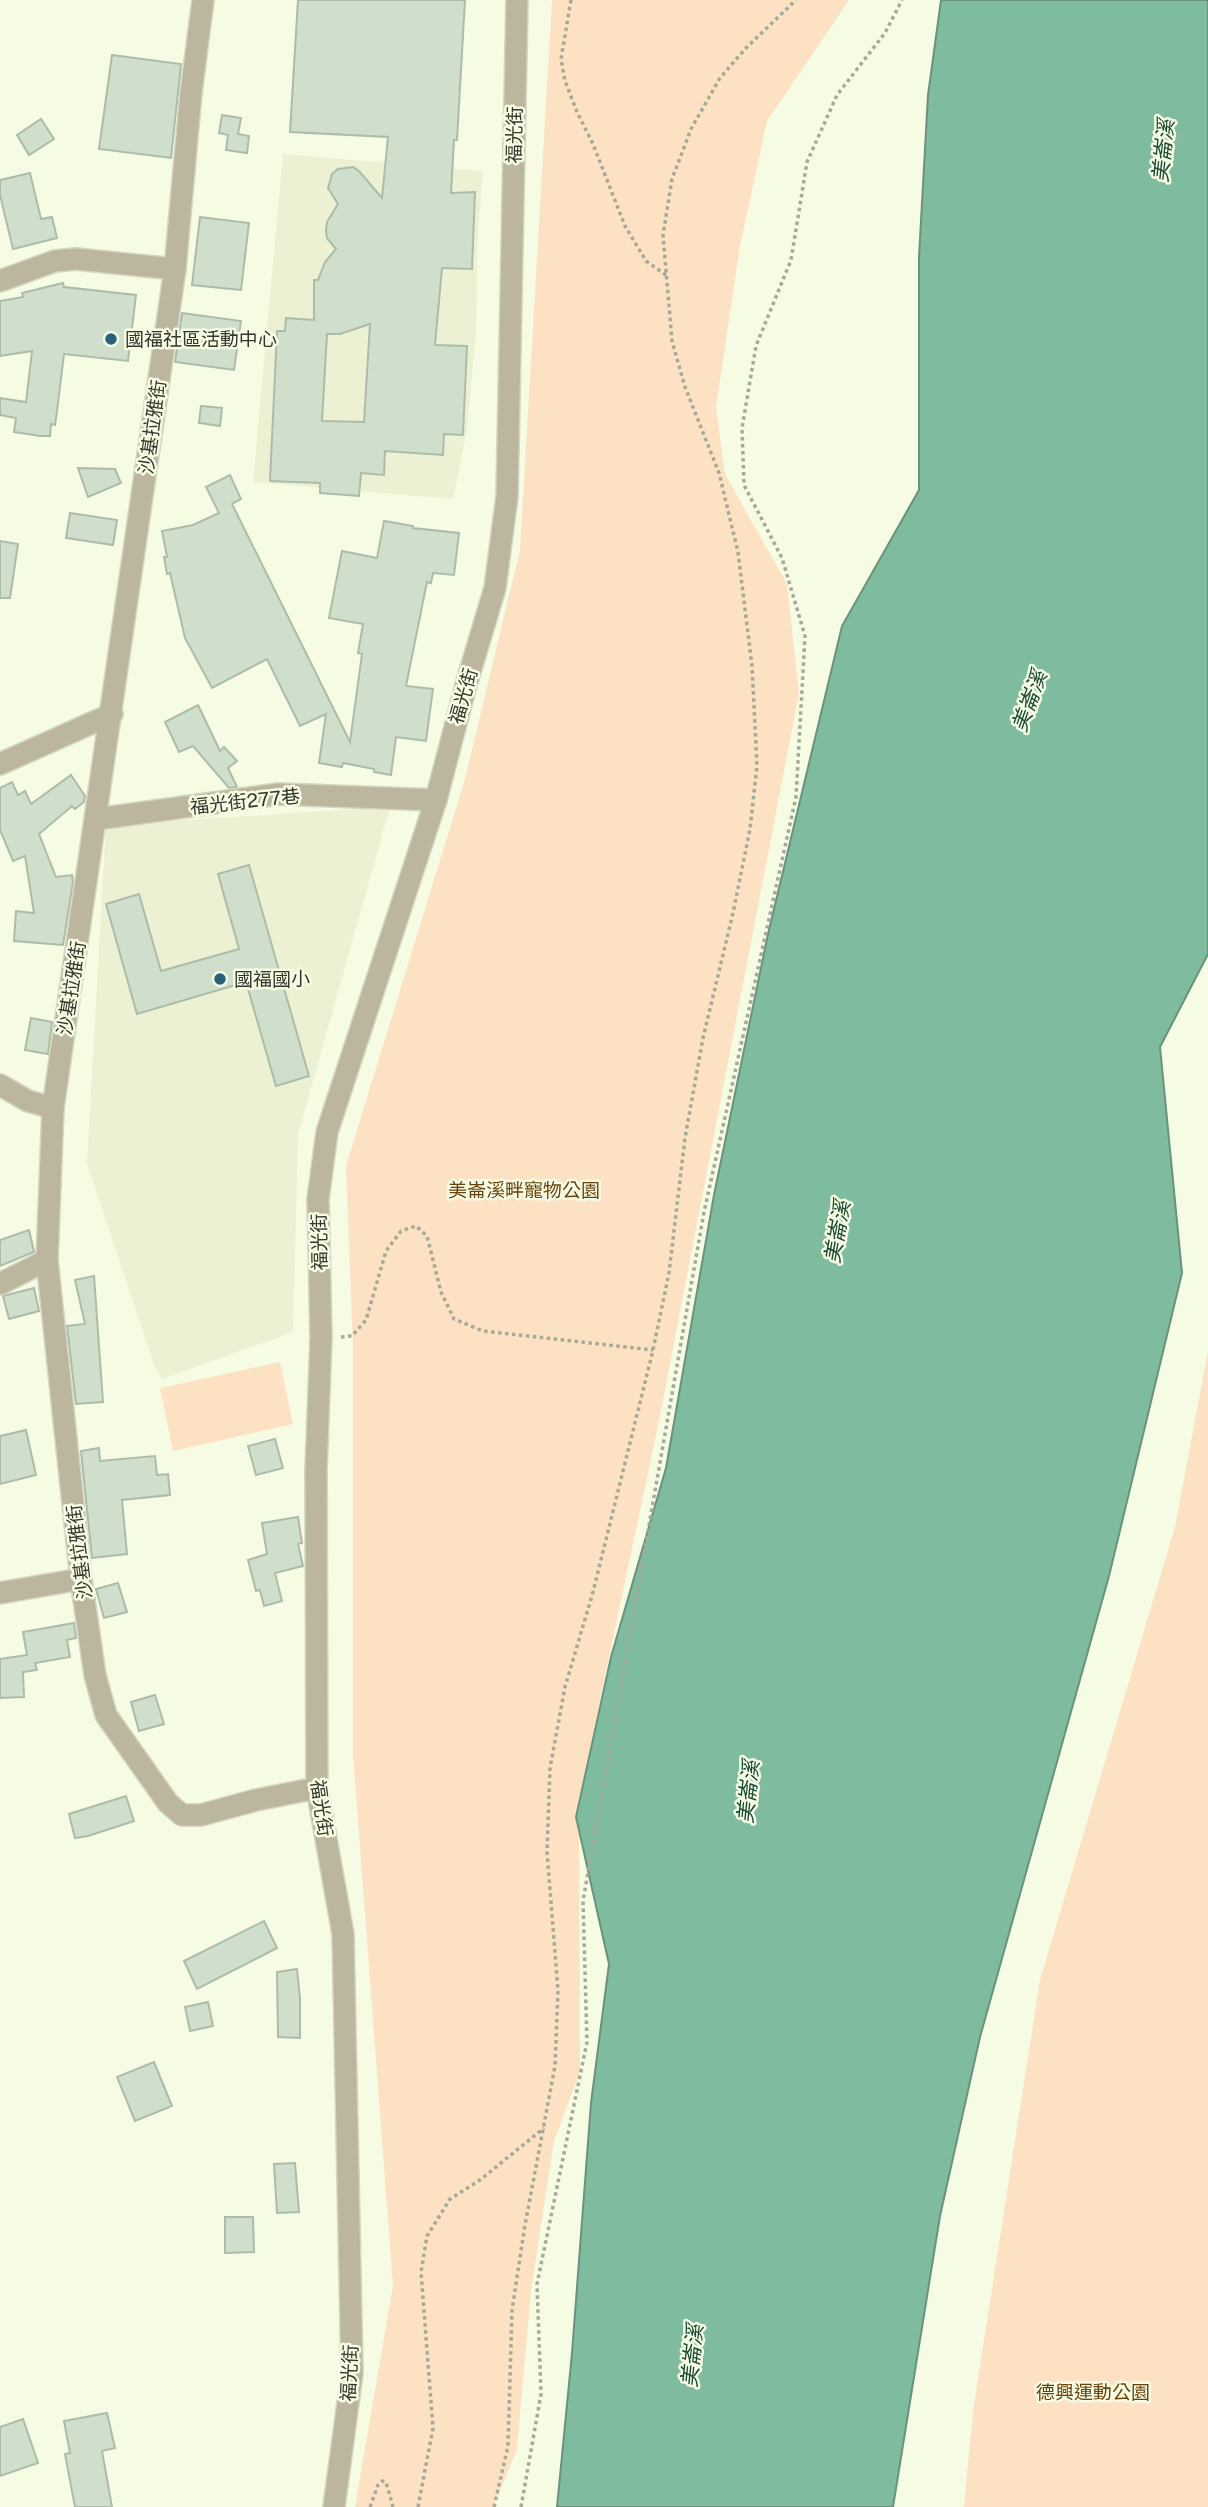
<svg xmlns="http://www.w3.org/2000/svg" width="1208" height="2507" viewBox="0 0 1208 2507" font-family="'Public Sans','Noto Sans TC',sans-serif">
<style>
.built{fill:#ebf1d2}
.green{fill:#fce1c3}
.water{fill:#7fbb9e;stroke:#69937c;stroke-width:2}
.building{fill:#cfdfcb;stroke:#acbca9;stroke-width:2;fill-rule:evenodd}
.lines{fill:none;stroke-linecap:round;stroke-linejoin:round}
.minor-casing{stroke:#d3d8c2;stroke-width:24}
.path{stroke:#a5a997;stroke-width:3.5;stroke-dasharray:3.5 3.5;stroke-linecap:butt}
.minor{stroke:#bdb69e;stroke-width:21}
.poi-dot{fill:#29607a;stroke:#f6fbe3;stroke-width:2.5}
.labels{text-anchor:middle;dominant-baseline:central;stroke-width:5;stroke-linejoin:round;paint-order:stroke}
.street-label{font-size:19px;fill:#35372e;stroke:#f6fbe3}
.poi-label{font-size:19px;fill:#35372e;stroke:#f6fbe3;text-anchor:start}
.park-label{font-size:19px;fill:#69430c;stroke:#f6fbe3}
.water-label{font-size:21px;font-style:italic;fill:#194935;stroke:#f6fbe3}
</style>
<rect width="100%" height="100%" fill="#f6fbe3"/>
<g class="built">
<polygon points="283,154 482,171 483,166 477,250 476,333 467,430 453,499 253,482"/>
<polygon points="390,807 298,1134 293,1332 162,1379 154,1365 87,1164 106,825"/>
</g>
<g class="green">
<polygon points="552,0 849,0 767,121 740,246 716,407 725,474 787,584 799,693 659,1421 579,1799 580,2072 554,2141 531,2291 517,2449 493,2507 355,2507 393,2286 353,1754 353,1348 346,1166 465,779 520,550"/>
<polygon points="1208,1351 1208,2507 964,2507 973,2411 1040,1980 1175,1527"/>
<polygon points="280,1362 293,1424 173,1451 160,1388"/>
</g>
<polygon class="water" points="941,0 1208,0 1208,954 1160,1047 1182,1273 1109,1576 980,2037 940,2216 893,2507 557,2507 572,2353 591,2103 609,1964 576,1817 611,1657 666,1468 714,1195 768,934 842,626 919,490 919,257 928,95"/>
<g class="building">
<path d="M298 0H465L457 140H454L451 193 475 192 472 269 442 268 435 345 467 346 463 435 444 434 443 455 385 451 384 475 361 473 359 496 320 493V483L270 481 277 331H285L286 318 314 320V280H318L325 262 336 249 327 238 326 230 327 222 338 204 328 188 332 174 338 169 353 167 359 171 382 198 388 137 290 132ZM370 324 364 422 322 421 327 334H340Z"/>
<polygon points="112,55 181,64 171,158 99,149"/>
<polygon points="222,115 241,118 238,134 249,136 247,153 226,150 228,135 219,133"/>
<polygon points="41,119 54,139 29,155 17,135"/>
<polygon points="30,173 41,219 52,217 57,238 13,249 0,195 0,180"/>
<polygon points="200,217 249,223 241,290 192,285"/>
<polygon points="63,283 64,287 136,295 128,361 64,354 57,411 55,425 51,424 50,436 40,436 14,432 16,418 0,415 0,398 26,402 32,351 0,356 0,301 23,297 22,293"/>
<polygon points="182,313 241,321 234,370 175,362"/>
<polygon points="201,406 222,408 220,426 199,423"/>
<polygon points="78,468 115,469 121,483 88,497"/>
<polygon points="230,475 241,499 232,504 350,742 362,654 358,653 363,624 329,618 342,551 377,558 384,521 413,526 413,528 459,533 454,575 433,573 431,583 427,582 406,686 433,689 426,741 396,737 391,775 374,772 374,769 343,763 342,767 319,763 326,714 300,726 267,659 212,688 185,638 170,573 167,574 164,557 167,557 162,531 193,525 219,513 206,487"/>
<polygon points="70,513 117,520 113,545 66,538"/>
<polygon points="0,541 18,544 10,598 0,598"/>
<polygon points="198,705 220,751 224,747 237,761 228,768 237,787 229,788 193,746 179,752 165,722"/>
<polygon points="71,775 85,796 84,802 75,809 72,806 39,834 56,877 72,875 73,882 63,945 14,941 16,911 34,913 25,856 13,861 0,830 0,788 12,782 18,795 25,791 31,804"/>
<polygon points="249,865 309,1076 276,1086 246,982 137,1014 106,904 139,894 161,971 239,949 218,874"/>
<polygon points="31,1018 52,1022 48,1054 25,1050"/>
<polygon points="29,1230 34,1252 0,1266 0,1240"/>
<polygon points="94,1276 103,1402 76,1404 67,1326 85,1324 75,1280"/>
<polygon points="34,1288 39,1311 9,1319 3,1296"/>
<polygon points="26,1430 36,1475 0,1484 0,1436"/>
<polygon points="275,1439 283,1468 256,1475 248,1446"/>
<polygon points="99,1448 100,1461 155,1456 157,1475 168,1474 170,1495 122,1500 127,1554 92,1558 81,1451"/>
<polygon points="298,1517 302,1543 298,1544 303,1566 275,1573 282,1601 264,1606 260,1590 256,1591 248,1560 267,1554 262,1523"/>
<polygon points="118,1583 127,1612 104,1618 96,1589"/>
<polygon points="74,1623 76,1638 67,1640 70,1657 35,1663 37,1670 23,1672 24,1697 0,1698 0,1659 27,1655 23,1632"/>
<polygon points="155,1695 164,1724 139,1731 131,1702"/>
<polygon points="126,1796 134,1821 88,1836 75,1838 69,1814"/>
<polygon points="264,1921 277,1948 197,1989 184,1961"/>
<polygon points="297,1969 300,1998 300,2038 278,2037 277,1972"/>
<polygon points="208,2002 213,2026 190,2031 185,2007"/>
<polygon points="154,2062 172,2106 135,2121 117,2077"/>
<polygon points="295,2163 299,2212 277,2213 274,2164"/>
<polygon points="225,2217 253,2217 254,2252 225,2253"/>
<polygon points="107,2413 115,2448 102,2451 112,2507 75,2507 65,2454 70,2453 64,2421"/>
<polygon points="23,2419 38,2463 0,2476 0,2427"/>
</g>
<g class="lines">
<g class="minor-casing">
<g id="minor">
<polyline points="203,0 191,93 175,269 53,1108 47,1260 81,1579 95,1675 106,1715 168,1803 182,1815 201,1815 256,1800 317,1788"/>
<polyline points="0,281 55,261 76,259 175,269"/>
<polyline points="0,764 112,714"/>
<polyline points="97,819 279,794 436,800"/>
<polyline points="0,1085 28,1101 53,1108"/>
<polyline points="0,1284 47,1260"/>
<polyline points="0,1593 81,1579"/>
<polyline points="334,2507 352,2373 343,1934 317,1788 316,1470 321,1338 318,1199 327,1132 436,800 466,685 495,588 507,496 517,0"/>
</g>
</g>
<g class="path">
<polyline points="571,0 561,59 565,81 577,112 593,144 625,226 646,261 666,275"/>
<polyline points="341,1337 352,1336 366,1320 386,1251 401,1231 416,1226 427,1236 441,1292 454,1319 483,1331 653,1350"/>
<polyline points="370,2507 378,2485 382,2481 386,2482 393,2507"/>
<polyline points="418,2507 433,2428 421,2272 427,2236 450,2199 480,2180 544,2128"/>
<polyline points="494,2507 508,2446 512,2310 525,2225 555,2066 558,1990 547,1852 550,1768 565,1687 593,1592 653,1350 669,1273 685,1138 703,1038 733,913 750,829 757,766 752,666 738,552 719,473 685,387 672,341 663,235 672,179 691,129 720,78 746,48 796,0"/>
<polyline points="521,2507 541,2394 537,2284 587,2042 583,1901 704,1212 796,797 805,636 782,558 744,485 742,428 756,346 791,260 807,162 837,95 885,33 902,0"/>
</g>
<use href="#minor" class="minor"/>
</g>
<g class="poi-dot">
<circle cx="111" cy="339" r="7"/>
<circle cx="220" cy="979" r="7"/>
</g>
<g class="labels">
<g class="street-label">
<text transform="translate(514 135) rotate(-89)">福光街</text>
<text transform="translate(152 427) rotate(-82)">沙基拉雅街</text>
<text transform="translate(463 696) rotate(-74)">福光街</text>
<text transform="translate(245 801) rotate(-6)">福光街277巷</text>
<text transform="translate(71 988) rotate(-81)">沙基拉雅街</text>
<text transform="translate(319 1242) rotate(-91)">福光街</text>
<text transform="translate(79 1552) rotate(-97)">沙基拉雅街</text>
<text transform="translate(322 1808) rotate(82)">福光街</text>
<text transform="translate(349 2373) rotate(-87)">福光街</text>
</g>
<g class="poi-label">
<text x="125" y="339">國福社區活動中心</text>
<text x="234" y="979">國福國小</text>
</g>
<g class="park-label">
<text x="524" y="1190">美崙溪畔寵物公園</text>
<text x="1093" y="2392">德興運動公園</text>
</g>
<g class="water-label">
<text transform="translate(1163 151) rotate(-84)">美崙溪</text>
<text transform="translate(1029 701) rotate(-70)">美崙溪</text>
<text transform="translate(837 1232) rotate(-80)">美崙溪</text>
<text transform="translate(748 1792) rotate(-84)">美崙溪</text>
<text transform="translate(692 2356) rotate(-84)">美崙溪</text>
</g>
</g>
</svg>
